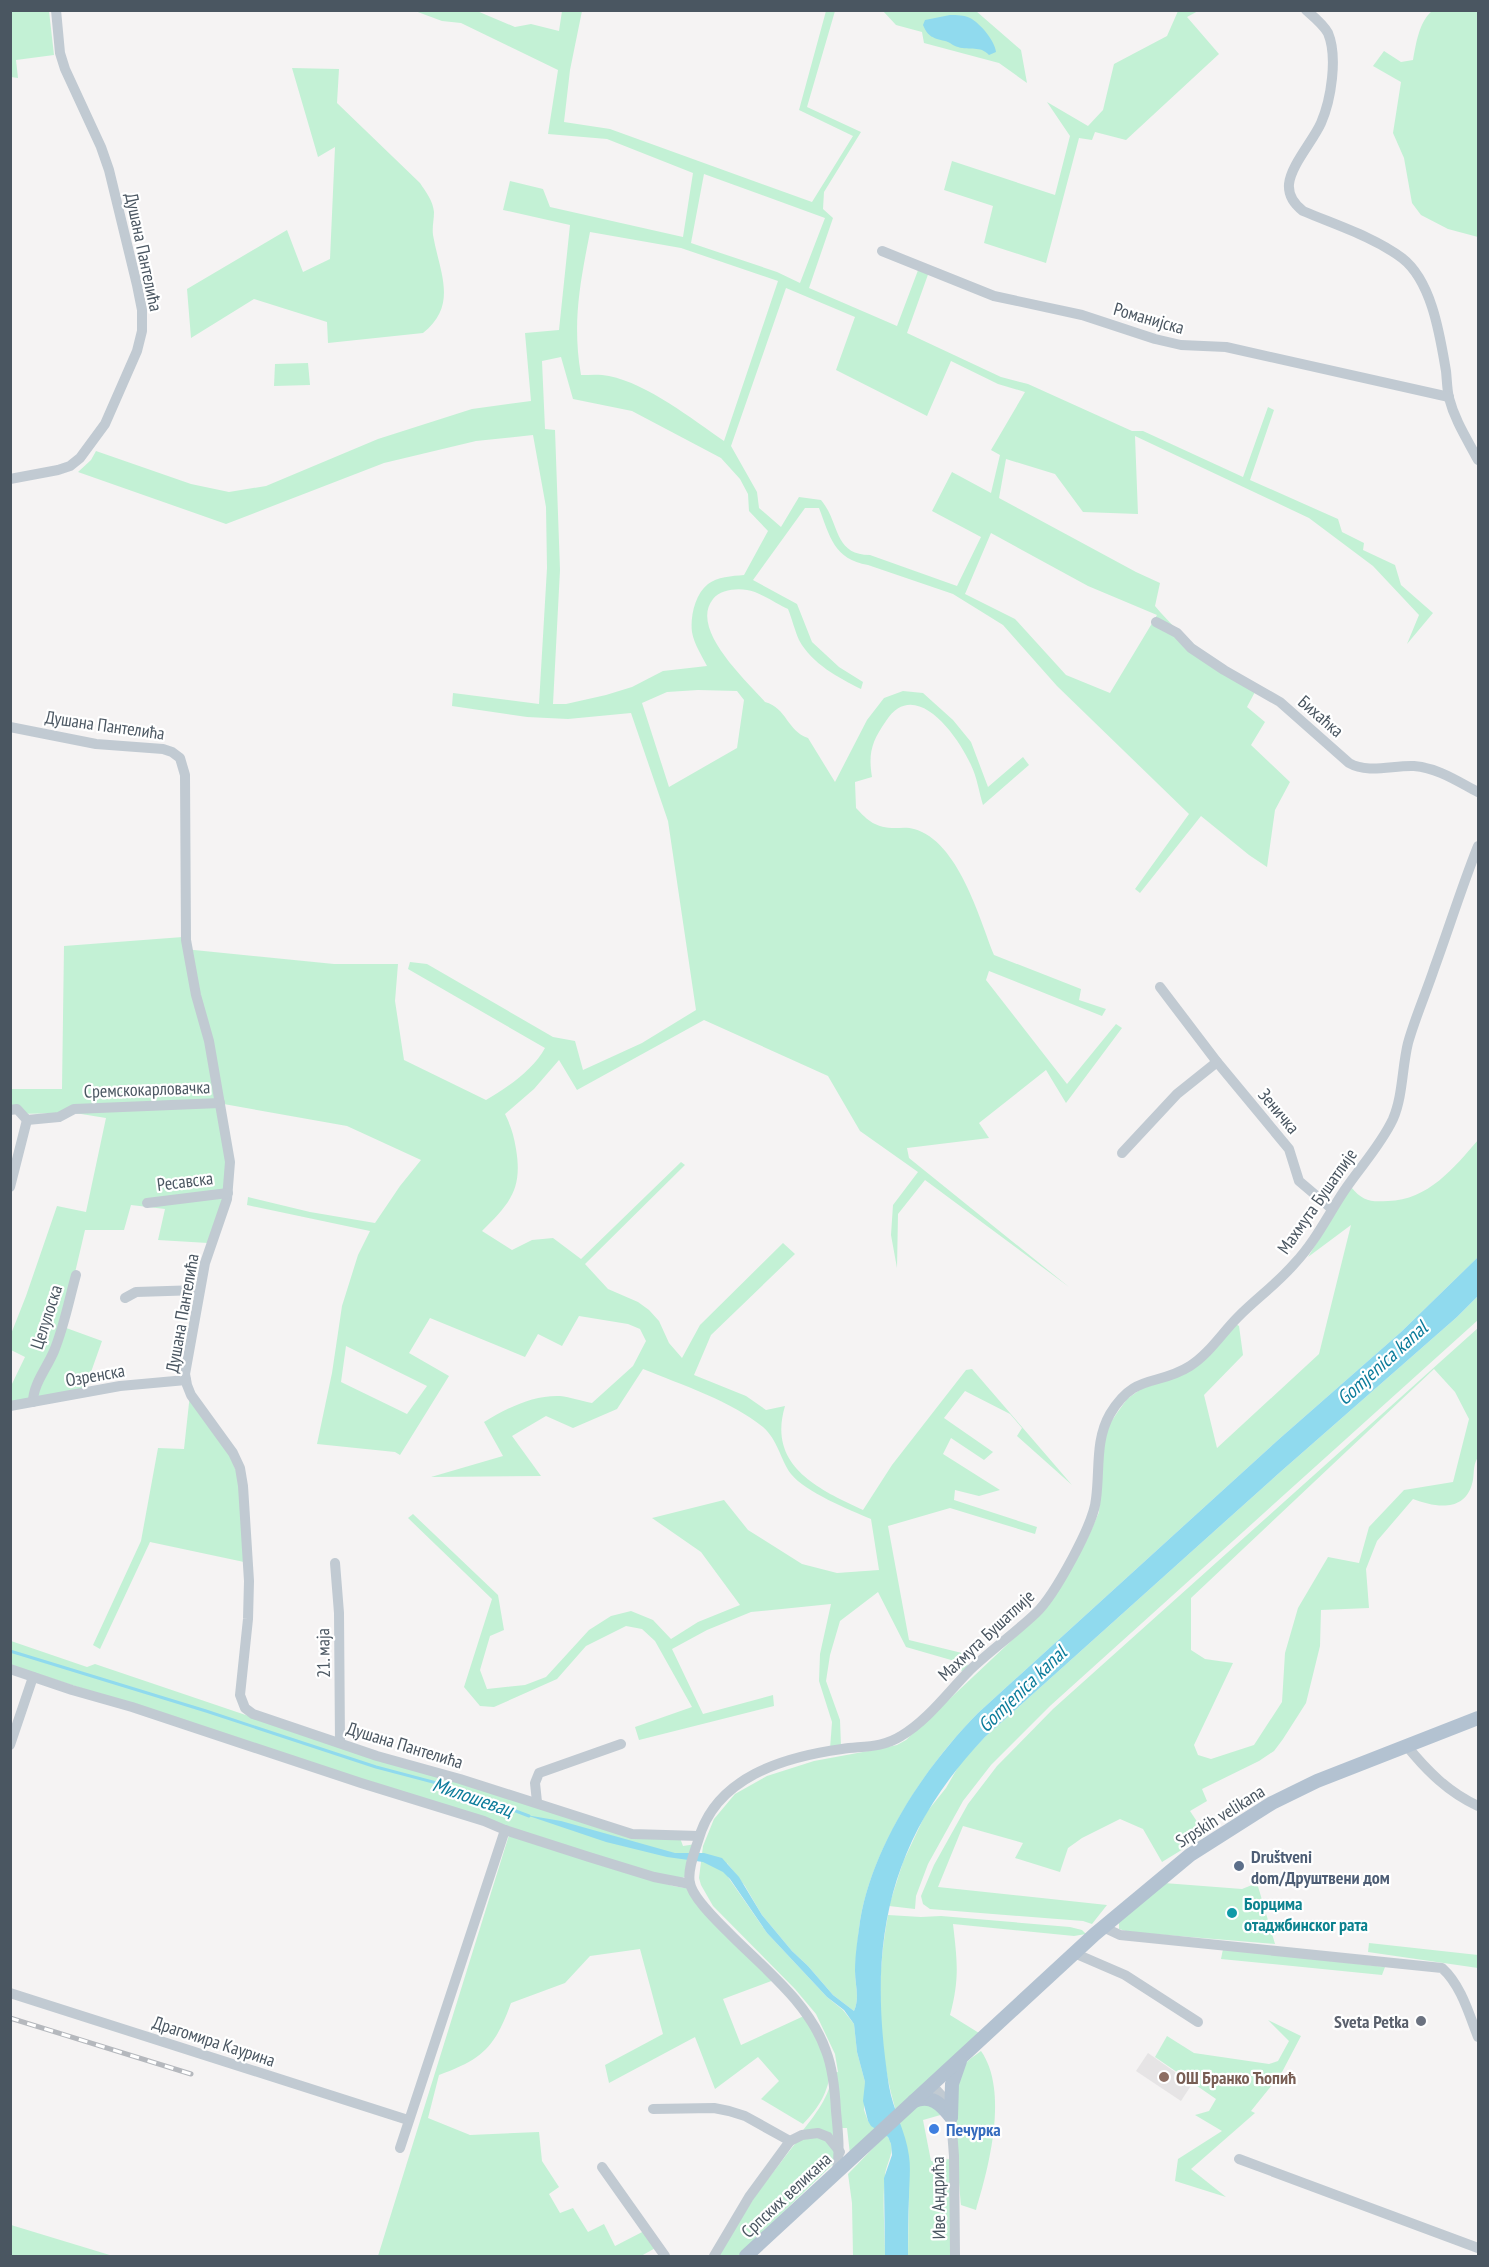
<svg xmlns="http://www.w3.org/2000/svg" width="1489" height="2267" viewBox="0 0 1489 2267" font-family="'PT Sans Narrow',sans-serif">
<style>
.education{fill:#e6e4e5}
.green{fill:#c3f1d5;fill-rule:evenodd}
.water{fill:#90daee}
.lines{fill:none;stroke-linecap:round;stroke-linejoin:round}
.stream{stroke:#90daee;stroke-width:3}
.minor{stroke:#c1cad2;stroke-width:10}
.major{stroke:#b3c2d1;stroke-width:14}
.rail-casing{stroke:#b5b8bd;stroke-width:5}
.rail{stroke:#fff;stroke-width:3;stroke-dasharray:9;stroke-linecap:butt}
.service-dot{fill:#5c6f8a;stroke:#fff;stroke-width:2}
.culture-dot{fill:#0f9aa8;stroke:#fff;stroke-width:2}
.worship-dot{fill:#6b7280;stroke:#fff;stroke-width:2}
.education-dot{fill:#8d6e63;stroke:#fff;stroke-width:2}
.shop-dot{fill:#3f7fe0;stroke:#fff;stroke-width:2}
.labels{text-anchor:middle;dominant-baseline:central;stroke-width:4.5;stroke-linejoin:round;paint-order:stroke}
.street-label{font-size:18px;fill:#4a5661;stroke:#fff}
.service-label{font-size:18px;font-weight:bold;fill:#4e5e75;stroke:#fff;text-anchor:start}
.culture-label{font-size:18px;font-weight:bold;fill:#0d838f;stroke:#fff;text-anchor:start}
.worship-label{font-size:18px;font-weight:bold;fill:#5b616d;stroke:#fff;text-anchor:end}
.education-label{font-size:18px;font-weight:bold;fill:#785e54;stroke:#fff;text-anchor:start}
.shop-label{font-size:18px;font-weight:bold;fill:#366cbe;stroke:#fff;text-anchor:start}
.water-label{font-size:20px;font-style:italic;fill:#0c7c9b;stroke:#fff}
</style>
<rect width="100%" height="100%" fill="#f5f3f3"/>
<polygon class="education" points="1148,2053 1192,2084 1181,2101 1136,2071"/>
<g class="green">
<polygon points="10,11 49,11 54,55 16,60 18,78 11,77"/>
<path d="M415 11H477L515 27 531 24 559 31 562 11H582L570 70 564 122 610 129 812 202 853 136 799 110 826 11H835L807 107 861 132 824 192 823 209 833 218 809 288 897 326 920 265 930 269 907 333 1001 377 1028 384 1132 431H1143L1243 477 1268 407 1274 410 1250 480 1338 519 1342 532 1364 543 1363 550 1395 565 1401 585 1433 613 1407 644 1419 615 1373 566 1309 518 1135 436 1138 514 1083 512 1055 474 1006 459 999 498 1136 572 1160 583 1155 606C1183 640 1220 664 1256 690L1247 707 1265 722 1251 745 1290 782 1275 810 1267 867 1249 855 1201 816 1140 893 1135 889 1189 814 1057 686 1003 625 953 594 868 565C834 559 830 537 819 508H805L753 580 797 604 812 642 839 667 863 682 861 689C839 678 812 664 799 640 795 631 792 619 788 609 777 604 758 591 747 590 736 588 720 590 713 599 689 629 746 680 765 702 787 708 787 731 808 738L835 782 867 720 884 698 903 691 923 693 953 720 971 742 988 787 1023 757 1029 765 983 805C979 792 977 777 971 765 958 736 915 676 886 721 872 741 868 753 872 777L855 782 856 808C868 821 876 828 895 828 901 828 908 827 914 829 958 841 979 917 994 955L1081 989 1079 1000 1106 1009 1102 1016 989 971 986 980 1067 1084 1116 1024 1122 1028 1066 1103 1046 1070 979 1123 989 1138 907 1148 909 1158 1069 1287 925 1180 898 1214 897 1268 891 1235 893 1205 918 1172 860 1131 828 1076 704 1020 577 1090 559 1060 534 1089 505 1114C511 1126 514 1136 516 1149 523 1190 509 1204 482 1231L512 1250 532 1240 553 1238 581 1259 681 1162 685 1165 585 1264 608 1289 638 1302 649 1310 659 1321 669 1343 682 1358 700 1325 783 1243 795 1254 711 1335 694 1375 746 1396 766 1410 785 1406C767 1466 818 1489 863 1510L892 1465 966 1370 972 1369 1072 1485 1017 1436 1022 1428 1010 1414 965 1391 944 1418 993 1452 984 1460 951 1438 943 1454 1000 1490 979 1496 955 1490 954 1500 1037 1527 1035 1534 950 1508 888 1526 909 1640 962 1653 968 1666 962 1672 958 1662 906 1647 878 1592 840 1621 830 1655 826 1681 840 1720 841 1746 830 1749 832 1722 819 1681 820 1654 831 1604 751 1612 707 1630 672 1649 703 1714 773 1695 774 1706 639 1740 635 1727 692 1707 655 1641 642 1629 626 1626 586 1646 557 1679 494 1707 480 1706 464 1687 492 1599 408 1518 413 1514 498 1595 504 1630 490 1636 480 1670 487 1689 525 1685 546 1677 589 1630 611 1616 631 1611 653 1620 671 1639 698 1622 740 1605 701 1552 652 1518 724 1500 748 1530 802 1564 837 1573 879 1570 871 1519C850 1510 805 1492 791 1474 780 1459 778 1440 763 1427 733 1402 680 1384 643 1369L617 1409 573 1428 546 1416 512 1436 541 1476 431 1477 503 1456 484 1422C507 1408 533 1395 560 1396 570 1397 582 1401 592 1403L633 1366 646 1341 640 1329 628 1324 579 1316 562 1346 538 1334 525 1357 430 1318 409 1353 449 1376 400 1455 395 1452 317 1444 332 1373 342 1306 358 1255 370 1231 247 1205 248 1197 310 1212 375 1223 400 1186 421 1160 347 1126 218 1103 224 1126 228 1193 208 1243 158 1240 165 1209 131 1205 124 1230H85L74 1277 58 1325 102 1341 85 1389 11 1402 10 1388 25 1357 11 1350V1334L26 1296 57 1206 86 1212 106 1118 75 1113 11 1114V1089H62L64 946 183 937 184 949 334 964H398L395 1001 404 1060 486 1100C507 1088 533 1070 545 1048L408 969 410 962 427 964 553 1037 575 1041 583 1070 642 1043 696 1010 668 821 631 713 568 719 527 717 452 706 453 693 539 704 547 568 546 507 533 435 476 441 384 463 226 524 78 472 91 460 96 451 191 484 229 492 266 486 378 439 472 409 531 401 525 333 559 330 570 225 503 210 510 181 543 189 550 207 683 237 693 173 607 139 548 134 558 70 461 23 442 21ZM704 174 825 218 800 283 777 272 691 243ZM590 232 681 248 778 281 724 441C692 419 648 384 609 376 600 374 590 375 581 375 572 323 580 283 590 232ZM786 288 855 317 836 370 927 416 951 361 998 384 1025 392 991 450 1000 455 991 493 952 472 932 511 981 537 957 586 870 555C833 555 840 522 821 500L799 497 781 527 759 508 757 492 731 446ZM561 357 573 399 632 411 721 458 740 479 748 494 749 511 768 531 744 575C732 576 717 577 708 584 695 594 690 617 692 632 694 644 702 656 707 666L663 671 632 687 606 695 566 704H553L560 570 555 430 545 429 542 361ZM991 533 1088 586 1157 615 1110 693 1066 675 1015 619 965 594ZM698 690 737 691 744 700 737 748 669 787 642 703 667 692ZM346 1346 427 1386 407 1414 341 1382Z"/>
<polygon points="883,11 976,11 1021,50 1027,83 999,63 924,43 922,32 896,25"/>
<polygon points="1178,11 1198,11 1187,17 1219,54 1126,140 1095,132 1092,140 1079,138 1046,263 984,243 993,206 944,190 952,161 1055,195 1070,136 1047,102 1088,126 1103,110 1114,64 1167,36"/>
<path d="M1432 11H1478V237L1448 229 1421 215 1412 203 1404 158 1393 133 1401 82 1373 66 1384 51 1401 62 1413 60C1416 44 1419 22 1432 11Z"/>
<path d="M292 68 339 69 337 103 420 183C426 192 433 201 434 212 434 220 432 227 433 235 439 271 459 305 423 333L328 343 327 322 254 299 191 338 187 289 287 230 303 272 330 259 335 147 318 157Z"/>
<polygon points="308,363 310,385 274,386 275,364"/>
<path d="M1478 1140V1257L1401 1332 1278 1440 978 1713C925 1767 873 1845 860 1921 858 1937 856 1954 855 1971 855 1985 860 1997 854 2011L833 1995 808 1966 792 1951 762 1915 745 1886 727 1863 728 1877 767 1933 827 1997 843 2010 854 2024 857 2052 865 2082 864 2110 868 2121 876 2129 850 2154 847 2128H839L838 2136 801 2133C814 2116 831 2096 832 2073L838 2072 835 2054 816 2014 795 1989 713 1906 701 1885 699 1878 703 1846 714 1819 735 1794 767 1776 814 1761 879 1749 897 1745 906 1740 1043 1611 1087 1540 1099 1512 1102 1452 1107 1428 1117 1413 1127 1399 1141 1389 1170 1379 1236 1324 1239 1326 1243 1355 1204 1395 1217 1448 1319 1354 1351 1225 1308 1257 1351 1187C1363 1201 1369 1202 1388 1201 1428 1200 1454 1168 1478 1140Z"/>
<polygon points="1478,1296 1478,1320 1050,1706 991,1765 963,1801 928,1864 916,1896 915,1909 889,1906 903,1862 926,1813 946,1788 961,1762 985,1737 1278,1474 1457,1317"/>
<path d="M1478 1328V1457C1472 1466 1475 1475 1472 1484 1464 1513 1434 1507 1413 1499L1377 1541 1366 1569 1369 1608 1321 1610 1320 1646 1306 1703 1283 1739 1274 1751 1259 1761 1202 1789 1207 1801 1190 1811 1206 1835 1162 1862 1143 1829 1120 1819 1082 1838 1068 1848 1060 1872 1015 1858 1023 1843 963 1826 938 1887 1107 1905 1092 1924 1083 1921 930 1909 923 1904 921 1896 934 1865 968 1804 997 1766 1053 1709ZM1434 1369 1455 1392 1469 1419 1453 1482 1404 1490 1369 1527 1359 1563 1328 1557 1298 1608 1285 1653 1282 1702 1254 1745 1211 1759 1198 1755 1194 1745 1233 1663 1205 1659 1191 1650V1598Z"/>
<polygon points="190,1394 225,1445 241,1482 244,1562 150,1542 100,1649 93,1645 141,1541 158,1448 184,1449"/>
<polygon points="11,1641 87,1667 95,1664 269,1723 642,1838 680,1838 683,1846 696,1844 689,1875 678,1880 590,1855 11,1665"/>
<path d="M509 1835 673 1886 691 1889 774 1980 723 1999 741 2045 806 2015C812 2028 825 2043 828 2057 835 2083 820 2107 803 2124L761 2099 779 2081 758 2057 715 2089 695 2037 609 2083 605 2065 663 2034 640 1949 590 1956 565 1983 511 2003C495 2047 483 2059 439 2075L428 2118 470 2135 539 2132 542 2161 559 2187 549 2194 560 2213 573 2208 588 2232 604 2224 615 2246 648 2229 659 2246 641 2256H378Z"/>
<polygon points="1164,1883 1242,1889 1257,1883 1275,1944 1129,1932 1119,1929 1119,1922"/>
<path d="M888 1915 921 1917 941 1916 1070 1927 1082 1930 1086 1934 1074 1936 953 1924C957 1960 960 1978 950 2015L979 2033 896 2111C877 2048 876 1979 888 1915Z"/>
<polygon points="1369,1943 1478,1955 1478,1968 1368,1952"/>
<polygon points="1223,1949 1385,1967 1382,1975 1221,1959"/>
<polygon points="1268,2020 1301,2036 1281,2074 1251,2111 1255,2113 1191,2169 1226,2197 1175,2181 1178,2159 1222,2131 1195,2115 1209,2111 1216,2099 1155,2057 1167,2036 1194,2053 1269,2064 1278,2061 1289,2041"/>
<path d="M981 2051C1009 2091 989 2167 976 2210L961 2205C959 2173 948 2092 964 2066 967 2060 976 2055 981 2051Z"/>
<polygon points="922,2101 944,2114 923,2120 931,2161 950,2159 950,2256 908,2256 909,2178 900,2124 902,2118"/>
<path d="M886 2135C898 2149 887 2160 885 2175 882 2200 885 2231 885 2256H853L852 2203 848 2174Z"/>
<polygon points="817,2136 833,2145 835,2162 832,2165 738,2256 718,2256 755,2196 794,2145 799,2140"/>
<polygon points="10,2225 11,2225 113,2256 11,2256"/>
</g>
<g class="water">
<path d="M950 15C957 15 964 15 970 18 980 23 995 41 996 52L989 55C980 45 970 51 958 47 953 46 950 42 945 41 933 38 928 37 923 25L925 20Z"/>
<path d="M1478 1257V1296L1457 1317 1278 1474 985 1737C886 1841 867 1947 889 2086 893 2110 906 2132 909 2156 911 2169 909 2184 909 2197 908 2217 908 2237 908 2256H885L884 2178 892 2155 891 2144 888 2137 871 2126 868 2121 863 2101 865 2082 857 2052 854 2024 844 2010 827 1997 767 1933 730 1879 723 1872 703 1862 667 1857 606 1842 526 1815 561 1821 675 1853H704L722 1858 739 1877 762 1915 792 1951 808 1966 833 1995 854 2011C860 1997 855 1985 855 1971 855 1954 858 1937 860 1921 873 1844 925 1767 978 1713L1278 1440 1401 1332Z"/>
</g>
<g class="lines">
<polyline class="stream" points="10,1651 206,1711 376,1767 448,1786 529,1816"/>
<g class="minor">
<path d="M1306 10C1314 17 1323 24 1328 33 1338 57 1331 100 1321 123 1313 141 1291 165 1289 184 1288 196 1294 204 1303 211 1336 225 1374 237 1402 258 1432 281 1440 336 1446 371 1447 380 1447 390 1449 398 1455 421 1467 439 1478 460"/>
<polyline points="882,251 994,296 1082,315 1155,339 1181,345 1226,347 1449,397"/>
<polyline points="10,479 58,470 70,466 80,458 105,424 137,351 142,331 142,310 137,285 109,170 101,147 65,69 60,53 56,10"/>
<path d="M1156 622 1177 633 1191 648 1224 670 1280 702 1349 763C1368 774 1393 765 1414 766 1438 768 1457 781 1478 792"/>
<polyline points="10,727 96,744 163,749 172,752 180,758 185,775 186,940 196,995 209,1041 230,1162 227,1199 205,1263 185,1374 187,1385 191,1395 233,1453 240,1468 243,1486 249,1581 248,1619 240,1695 245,1708 253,1714 377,1756 460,1779 632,1834 699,1836"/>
<polyline points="1160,987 1217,1062 1289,1149 1299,1181 1332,1209"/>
<polyline points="10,1110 17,1109 27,1120 59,1117 74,1109 220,1103"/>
<polyline points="1122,1153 1177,1094 1217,1062"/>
<polyline points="10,1187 27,1120"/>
<polyline points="147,1203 228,1193"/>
<polyline points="125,1298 136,1292 199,1290"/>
<path d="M33 1402C33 1384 47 1368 54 1351 64 1327 69 1300 76 1275"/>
<polyline points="10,1406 120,1386 186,1380"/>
<polyline points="335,1563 339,1613 340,1743"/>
<polyline points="10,1669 72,1690 132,1707 361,1783 484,1821 505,1830 589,1857 654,1877 690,1884"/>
<polyline points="10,1745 33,1677"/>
<path d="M1406 1745C1427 1771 1448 1792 1478 1806"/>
<polyline points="537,1802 535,1783 539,1773 621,1744"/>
<path d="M1103 1927 1120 1935 1442 1968C1461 1985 1469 2014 1478 2037"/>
<polyline points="1074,1953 1125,1975 1198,2022"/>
<polyline points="10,1993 408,2120"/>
<polyline points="932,2085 942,2096 951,2117 954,2156 955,2256"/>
<polyline points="653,2109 714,2108 729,2111 745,2116 790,2141"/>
<polyline points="400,2148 505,1830"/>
<polyline points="1239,2159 1478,2248"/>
<polyline points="602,2167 665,2256"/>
<path d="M837 2171C840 2151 838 2131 836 2111 835 2091 833 2069 826 2051 809 2002 762 1967 727 1931 717 1921 692 1897 690 1883 687 1871 694 1853 698 1841 715 1777 784 1757 842 1749 863 1746 882 1748 901 1736 928 1720 948 1692 970 1670 991 1650 1015 1633 1036 1613 1054 1596 1094 1524 1096 1499 1100 1470 1095 1440 1110 1414 1135 1372 1157 1387 1190 1366 1209 1354 1222 1333 1238 1317 1257 1298 1278 1283 1295 1263 1315 1242 1328 1215 1344 1191 1360 1167 1381 1145 1393 1119 1403 1096 1402 1067 1408 1043 1415 1018 1426 993 1434 969 1449 928 1462 886 1478 846"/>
<polyline points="714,2256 749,2197 790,2141 802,2135 818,2133 828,2137 840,2152"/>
</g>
<g class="major">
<path d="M914 2101C931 2094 941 2104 951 2117"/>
<polyline points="951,2117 952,2084 960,2061"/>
<polyline points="746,2256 1095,1934 1190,1855 1272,1803 1317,1781 1478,1718"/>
</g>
<g class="rail-casing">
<polyline id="rail" points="10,2018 191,2074"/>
</g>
<use href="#rail" class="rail"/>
</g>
<circle class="service-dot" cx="1239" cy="1866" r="6"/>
<circle class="culture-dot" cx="1232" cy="1913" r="6"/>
<circle class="worship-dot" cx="1421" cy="2021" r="6"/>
<circle class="education-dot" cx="1164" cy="2077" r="6"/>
<circle class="shop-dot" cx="934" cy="2129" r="6"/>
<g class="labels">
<g class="street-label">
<text transform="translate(144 252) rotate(78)">Душана Пантелића</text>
<text transform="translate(1149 318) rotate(16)">Романијска</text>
<text transform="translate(1321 716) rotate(41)">Бихаћка</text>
<text transform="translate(105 725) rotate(8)">Душана Пантелића</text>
<text transform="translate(147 1089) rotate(-2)">Сремскокарловачка</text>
<text transform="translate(1279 1111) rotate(50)">Зеничка</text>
<text transform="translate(185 1181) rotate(-7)">Ресавска</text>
<text transform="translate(1317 1201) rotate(-55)">Махмута Бушатлије</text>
<text transform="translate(182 1313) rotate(-80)">Душана Пантелића</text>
<text transform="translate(46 1317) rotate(-72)">Целулоска</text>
<text transform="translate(95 1375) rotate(-10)">Озренска</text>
<text transform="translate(986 1635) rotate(-43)">Махмута Бушатлије</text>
<text transform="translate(323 1653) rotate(-91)">21. маја</text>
<text transform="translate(405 1745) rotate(17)">Душана Пантелића</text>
<text transform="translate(1220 1816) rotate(-32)">Srpskih velikana</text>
<text transform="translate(214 2041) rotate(18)">Драгомира Каурина</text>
<text transform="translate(786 2195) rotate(-43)">Српских великана</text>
<text transform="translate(938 2198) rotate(-91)">Иве Андрића</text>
</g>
<g class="service-label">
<text x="1251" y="1856">Društveni<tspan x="1251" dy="21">dom/Друштвени дом</tspan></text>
</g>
<g class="culture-label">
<text x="1244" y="1903">Борцима<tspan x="1244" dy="21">отаджбинског рата</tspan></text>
</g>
<g class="worship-label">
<text x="1409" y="2021">Sveta Petka</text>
</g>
<g class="education-label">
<text x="1176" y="2077">ОШ Бранко Ћопић</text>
</g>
<g class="shop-label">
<text x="946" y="2129">Печурка</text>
</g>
<g class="water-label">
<text transform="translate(1382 1363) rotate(-42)">Gomjenica kanal</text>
<text transform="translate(1022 1689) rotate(-44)">Gomjenica kanal</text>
<text transform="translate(473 1797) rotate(19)">Милошевац</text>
</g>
</g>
<rect width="1489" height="2267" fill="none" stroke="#4a5661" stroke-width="24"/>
</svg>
